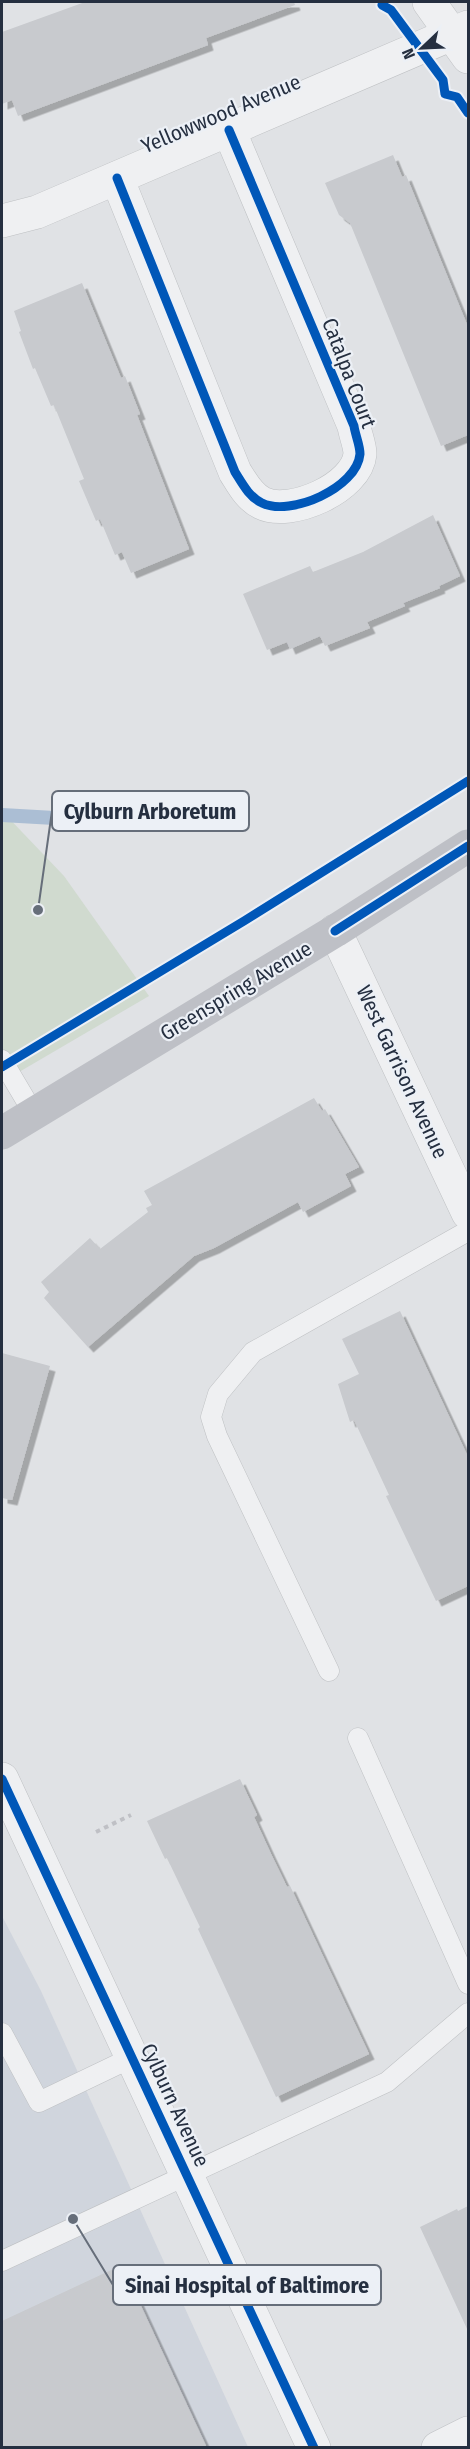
<svg xmlns="http://www.w3.org/2000/svg" width="470" height="2449" viewBox="0 0 470 2449" font-family="'Fira Sans Condensed',sans-serif">
<style>
.built{fill:#d0d5dd}
.green{fill:#d0dacf}
.lines{fill:none;stroke-linecap:round;stroke-linejoin:round}
.stream{stroke:#abbed4;stroke-width:14}
.building{fill:#c8cace;filter:url(#shadow)}
.lane-casing{stroke:#bec0c3;stroke-width:21}
.street-casing{stroke:#bec0c3;stroke-width:34}
.path{stroke:#bfc0c5;stroke-width:4;stroke-dasharray:4.5 4.5;stroke-linecap:butt}
.lane{stroke:#eff0f2;stroke-width:20}
.street{stroke:#eff0f2;stroke-width:33}
.secondary{stroke:#bec0c6;stroke-width:33}
.cycleway-casing{stroke:#ecf0f6;stroke-width:13}
.cycleway{stroke:#0057b8;stroke-width:9}
.labels{text-anchor:middle;dominant-baseline:central;stroke-width:4.5;stroke-linejoin:round;paint-order:stroke}
.street-label{font-size:21px;fill:#252f40;stroke:#ecf0f6}
.leader{fill:none;stroke:#666e7a;stroke-width:2}
.callout-dot{fill:#666e7a;stroke:#ecf0f6;stroke-width:2}
.callout{fill:#ecf0f6;stroke:#666e7a;stroke-width:2}
.callout-label{font-size:22px;text-anchor:middle;font-weight:bold;fill:#252f40}
</style>
<defs>
<filter id="shadow"><feDropShadow dx="5.5" dy="5.5" stdDeviation="0" flood-color="#0004"/></filter>
</defs>
<rect width="100%" height="100%" fill="#e0e2e5"/>
<polygon class="built" points="2,1916 41,1991 248,2447 2,2447"/>
<polygon class="green" points="2,811 64,876 149,996 2,1082"/>
<g class="lines">
<polyline class="stream" points="2,815 89,820"/>
</g>
<g class="building">
<polygon points="85,2 294,2 295,5 206,38 208,45 18,116 12,100 2,104 2,32"/>
<polygon points="393,155 402,177 406,175 468,327 468,435 441,446 350,223 339,215 325,183"/>
<polygon points="82,283 121,378 125,376 140,414 137,415 189,549 131,573 122,552 115,555 100,519 96,521 79,481 84,479 54,405 51,406 35,368 33,369 19,332 21,331 14,311"/>
<polygon points="433,515 460,576 439,586 440,588 403,603 405,606 367,622 370,628 325,646 320,636 290,649 287,642 267,650 243,594 310,566 313,572 363,552"/>
<polygon points="314,1098 322,1111 325,1109 359,1167 345,1174 351,1186 303,1212 298,1202 214,1248 194,1256 88,1347 44,1298 49,1292 41,1282 90,1238 100,1249 148,1212 146,1208 152,1205 144,1191"/>
<polygon points="400,1311 468,1457 468,1586 436,1601 386,1496 389,1495 354,1420 350,1422 338,1384 359,1374 342,1339"/>
<polygon points="2,1353 50,1366 12,1500 2,1498"/>
<polygon points="240,1779 257,1815 254,1817 271,1854 287,1887 290,1886 369,2054 276,2097 198,1929 200,1927 167,1858 165,1859 147,1821"/>
<polygon points="468,2206 468,2331 420,2227 457,2209 458,2211"/>
<polygon points="122,2265 207,2448 2,2448 2,2321"/>
</g>
<g class="lines">
<g class="lane-casing">
<g id="lane">
<polyline points="2,1060 34,1114"/>
<polyline points="329,1671 217,1436 211,1417 218,1394 253,1352 468,1231"/>
<polyline points="358,1738 468,1984"/>
<polyline points="2,2033 39,2102 133,2057"/>
<polyline points="2,2261 387,2082 468,2013"/>
</g>
</g>
<g class="street-casing">
<g id="street">
<polyline points="429,2 468,57"/>
<path d="M117 178 235 472C242 483 249 497 262 503 290 517 357 488 360 454 360 445 355 434 354 426L229 130"/>
<polyline points="2,221 37,212 468,27"/>
<polyline points="335,931 468,1213"/>
<polyline points="2,1779 314,2448"/>
<polyline points="438,2448 468,2433"/>
</g>
</g>
<polyline class="path" points="96,1832 131,1815"/>
<use href="#lane" class="lane"/>
<use href="#street" class="street"/>
<polyline class="secondary" points="2,1133 335,931 468,846"/>
<g class="cycleway-casing">
<g id="cycleway">
<polyline points="383,2 382,5 391,10 443,80 445,94 457,97 468,113"/>
<path d="M117 178 235 472C242 483 249 497 262 503 290 517 357 488 360 454 360 445 355 434 354 426L229 130"/>
<polyline points="335,931 468,846"/>
<polyline points="2,1067 244,921 468,781"/>
<polyline points="2,1779 314,2448"/>
</g>
</g>
<use href="#cycleway" class="cycleway"/>
</g>
<g class="labels">
<g class="street-label">
<text transform="translate(221 114) rotate(-23)">Yellowwood Avenue</text>
<text transform="translate(349 373) rotate(69)">Catalpa Court</text>
<text transform="translate(236 991) rotate(-31)">Greenspring Avenue</text>
<text transform="translate(402 1072) rotate(65)">West Garrison Avenue</text>
<text transform="translate(175 2105) rotate(65)">Cylburn Avenue</text>
</g>
</g>
<path class="leader" d="M38 910L52 811M73 2219L113 2285"/>
<g class="callout-dot">
<circle cx="38" cy="910" r="6"/>
<circle cx="73" cy="2219" r="6"/>
</g>
<g class="callout">
<rect x="52" y="791" width="197" height="40" rx="6"/>
<rect x="113" y="2265" width="268" height="40" rx="6"/>
</g>
<g class="callout-label">
<text x="150" y="819">Cylburn Arboretum</text>
<text x="247" y="2293">Sinai Hospital of Baltimore</text>
</g>
<rect width="470" height="2449" fill="none" stroke="#252f40" stroke-width="6"/>
<g transform="translate(422 48) rotate(247)" stroke="#ecf0f6" stroke-width="4.5" paint-order="stroke">
<path d="M0-4.5L10 22L0 15L-10 22Z" fill="#252f40"/>
<text y="-9" font-size="16" font-weight="bold" text-anchor="middle" fill="#252f40">N</text>
</g>
</svg>
